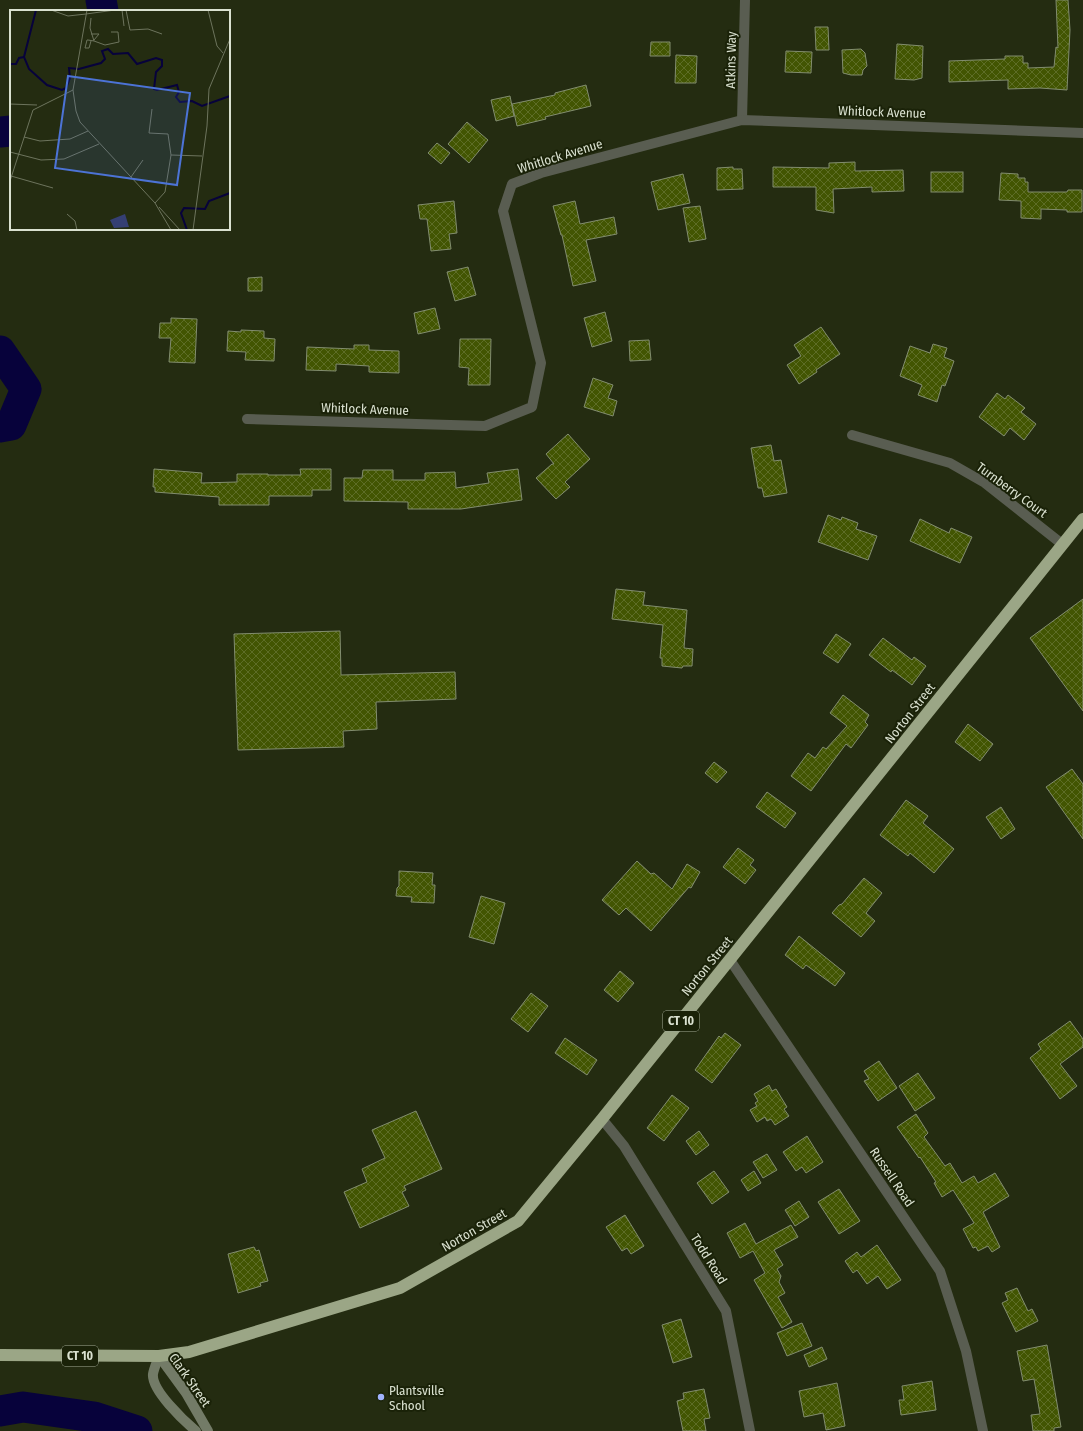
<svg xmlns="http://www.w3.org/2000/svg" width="1083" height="1431" viewBox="0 0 1083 1431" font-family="'Fira Sans Condensed',sans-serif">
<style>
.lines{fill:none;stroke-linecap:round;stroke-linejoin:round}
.river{stroke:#07023b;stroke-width:31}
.building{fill:url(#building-cross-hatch);stroke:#828d6f}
.street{stroke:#595d51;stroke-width:10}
.secondary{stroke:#737b67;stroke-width:10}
.highway{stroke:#9ba686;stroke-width:12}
.poi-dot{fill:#a1b3fd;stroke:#1a2208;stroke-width:1.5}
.labels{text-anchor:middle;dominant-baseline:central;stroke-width:4;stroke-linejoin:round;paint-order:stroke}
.shield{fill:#1a2208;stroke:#a0a894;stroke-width:1}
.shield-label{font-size:12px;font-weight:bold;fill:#dae1d0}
.street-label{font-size:13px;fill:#dae1d0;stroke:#1a2208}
.poi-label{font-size:13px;fill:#dae1d0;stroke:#1a2208;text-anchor:start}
.inset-river{fill:none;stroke:#07023b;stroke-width:2}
.inset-road{fill:none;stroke:#6d745d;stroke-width:1}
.view{fill:#4c73d6;fill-opacity:0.15;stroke:#4c73d6;stroke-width:2}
.inset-edge{fill:none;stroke:#dae1d0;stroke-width:2}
</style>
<defs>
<pattern id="building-cross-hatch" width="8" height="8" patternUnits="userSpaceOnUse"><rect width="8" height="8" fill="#425502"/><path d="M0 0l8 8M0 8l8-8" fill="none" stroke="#5d6d26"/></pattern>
</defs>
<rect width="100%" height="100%" fill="#242c11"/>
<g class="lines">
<g class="river">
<polyline points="101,0 103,11"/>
<polyline points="0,132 11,131"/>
<polyline points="0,351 26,389 11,425 0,427"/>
<polyline points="0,1411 23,1407 94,1417 137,1431"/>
</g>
</g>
<g class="building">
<polygon points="1056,0 1068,0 1070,30 1067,90 1040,88 1008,89 1008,80 949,82 949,61 1005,59 1005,56 1023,56 1023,63 1028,63 1028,68 1054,67 1056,47 1058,48"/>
<polygon points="815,27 828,27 829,50 816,50"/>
<polygon points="651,42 670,42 670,56 650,56"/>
<polygon points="897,44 923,46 922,78 914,80 895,79"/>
<polygon points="861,49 865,53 867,66 863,70 862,75 851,75 843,73 842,50"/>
<polygon points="786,51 812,52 811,73 785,72"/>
<polygon points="676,55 697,56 696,83 675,83"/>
<polygon points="586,85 591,106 545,117 546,119 517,126 512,104 555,95 555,93"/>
<polygon points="510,96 514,116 496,121 491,100"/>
<polygon points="467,122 488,140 469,163 448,144"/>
<polygon points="437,143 450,153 441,164 428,153"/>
<polygon points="855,162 855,171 903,170 904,191 872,192 872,187 833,189 834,213 816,210 816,187 773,187 773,167 829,168 829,163"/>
<polygon points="733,167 733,169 742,169 743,189 717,190 717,168"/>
<rect x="931" y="172" width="32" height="20"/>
<polygon points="1001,173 1018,174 1018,178 1025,178 1025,182 1028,182 1028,192 1067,192 1068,190 1082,190 1082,212 1067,212 1067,210 1041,209 1041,219 1021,218 1021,201 999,200"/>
<polygon points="683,174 690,203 658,210 651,182"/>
<polygon points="454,201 457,233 449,234 451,249 431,251 427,219 420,219 418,205"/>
<polygon points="575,201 580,224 614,217 617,234 586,240 596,281 573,286 562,235 561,235 553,206"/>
<polygon points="700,206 706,239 689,242 683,208"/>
<polygon points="468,267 476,295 455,301 447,272"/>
<polygon points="262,277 262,291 248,291 248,278"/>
<polygon points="435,308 440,329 418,334 414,313"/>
<polygon points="605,312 612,341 592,347 584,318"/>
<polygon points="171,318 197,319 195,363 169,362 171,338 159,338 160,323 171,323"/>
<polygon points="821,327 840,354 816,370 817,372 799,384 787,365 801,356 794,345"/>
<polygon points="241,330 264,331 264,338 275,339 274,361 245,360 246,352 227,351 228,331 241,332"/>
<polygon points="460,339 491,339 490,385 468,385 469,368 459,367"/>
<polygon points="649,340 651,360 630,361 629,341"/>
<polygon points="933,344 947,348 944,357 954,361 945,386 942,385 937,402 918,395 922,385 900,376 910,346 930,353"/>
<polygon points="354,345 369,345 369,350 399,351 399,373 369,372 369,366 336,364 336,371 306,370 307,347 354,349"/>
<polygon points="593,378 613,385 608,398 617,401 613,416 584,407"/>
<polygon points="997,393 1005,399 1008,395 1025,408 1021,412 1036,424 1024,440 1010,428 1004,436 979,417"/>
<polygon points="568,434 590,459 565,482 570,487 556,499 536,478 552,464 554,464 546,454"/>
<polygon points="771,445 774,461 781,460 787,493 764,497 762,488 758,488 751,448"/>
<polygon points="154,469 202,473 201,483 237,482 237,474 268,474 268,475 301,475 300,469 331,469 331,490 312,490 312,496 269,496 269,505 219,505 219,497 155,492 155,487 153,487"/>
<polygon points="518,469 522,500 461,509 408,509 408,502 344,501 344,478 362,478 363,470 393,470 393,480 425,480 425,473 455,472 456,488 489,483 487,473"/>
<polygon points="828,515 841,520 842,517 858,523 856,529 877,536 868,560 818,542"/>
<polygon points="920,519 949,533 951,528 972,537 960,563 910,541"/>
<polygon points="616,589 645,592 643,605 687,610 684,648 693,649 692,666 683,666 682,668 662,666 662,658 660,658 663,625 612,619"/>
<polygon points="1083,599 1083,711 1030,638"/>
<polygon points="340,631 341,675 455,672 456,699 376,702 377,729 343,731 344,747 238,750 234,634"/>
<polygon points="836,634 851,644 838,663 823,653"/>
<polygon points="883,638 912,660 914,657 926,666 912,685 892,670 891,672 869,655"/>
<polygon points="843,695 869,715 865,722 868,725 851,748 846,744 811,791 791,776 808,753 815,758 823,747 826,749 847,726 830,713"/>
<polygon points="968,724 993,744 980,761 955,742"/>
<polygon points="714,762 727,772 717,783 705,773"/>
<polygon points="1072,769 1083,784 1083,839 1046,787"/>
<polygon points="767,792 796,813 785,828 756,807"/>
<polygon points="906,800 928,816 923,823 954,849 934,873 910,853 908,856 880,835"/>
<polygon points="1001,807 1015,829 1001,839 986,817"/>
<polygon points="738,848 754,860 750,865 756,870 745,884 723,867"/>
<polygon points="637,861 651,874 654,873 672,889 687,864 700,872 691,888 689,887 651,931 626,908 619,915 602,900"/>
<polygon points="399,871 433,873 432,885 435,885 434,903 411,902 412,897 396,896 397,888 399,886"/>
<polygon points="864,878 882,893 866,913 875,921 861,937 832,913 839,905 842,904"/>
<polygon points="481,896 505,903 494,944 469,937"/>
<polygon points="799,936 845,973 835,986 806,965 803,969 785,955"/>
<polygon points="620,971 634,983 618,1002 604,990"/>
<polygon points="531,993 548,1006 528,1032 511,1019"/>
<polygon points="1070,1021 1083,1039 1083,1047 1060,1064 1077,1086 1060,1099 1030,1058 1041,1049 1038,1044"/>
<polygon points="725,1033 741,1045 712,1083 695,1070 719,1036 721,1038"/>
<polygon points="565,1038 597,1060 587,1075 555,1053"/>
<polygon points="879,1061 897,1088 878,1101 864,1081 869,1079 864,1071"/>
<polygon points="918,1073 935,1098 915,1111 899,1086"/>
<polygon points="769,1085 772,1091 776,1089 787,1107 784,1109 789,1116 775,1125 771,1119 767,1121 765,1117 757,1122 750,1110 757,1106 755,1103 758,1101 754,1094"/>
<polygon points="672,1095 689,1108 664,1141 647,1128"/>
<polygon points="416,1111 442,1169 404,1186 406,1190 402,1192 409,1206 360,1228 344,1192 367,1182 362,1169 385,1158 372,1130"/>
<polygon points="916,1114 928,1133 924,1137 945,1166 950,1163 962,1183 974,1176 978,1183 995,1173 1009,1196 983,1212 1000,1247 992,1252 988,1246 978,1251 976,1247 973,1248 963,1229 974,1223 953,1190 942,1197 934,1183 936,1182 920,1157 919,1158 897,1127"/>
<polygon points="699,1131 709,1145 696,1155 686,1141"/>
<polygon points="807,1136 823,1162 806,1173 802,1167 796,1171 783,1152"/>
<polygon points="767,1154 777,1170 763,1178 753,1162"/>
<polygon points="714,1171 729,1192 712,1204 697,1183"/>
<polygon points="754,1171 761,1183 748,1191 741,1180"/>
<polygon points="839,1189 860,1221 839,1234 818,1202"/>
<polygon points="799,1201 809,1217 795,1226 785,1210"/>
<polygon points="625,1215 644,1246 631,1254 627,1248 622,1251 606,1227"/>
<polygon points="745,1223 756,1244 791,1225 798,1237 774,1250 783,1265 777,1269 781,1276 779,1282 785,1293 778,1297 792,1322 782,1328 754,1280 765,1273 753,1251 740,1258 727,1233"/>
<polygon points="877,1245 901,1280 887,1289 878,1276 867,1284 857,1270 853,1273 845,1261 857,1252 861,1257"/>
<polygon points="254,1247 256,1251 259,1250 268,1281 260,1283 261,1286 238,1293 228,1254"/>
<polygon points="1017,1288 1028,1311 1032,1309 1038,1321 1016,1332 1002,1303 1008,1300 1005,1293"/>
<polygon points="681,1319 692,1357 673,1363 662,1325"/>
<polygon points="802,1323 812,1346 787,1356 777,1333"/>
<polygon points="1047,1345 1061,1427 1054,1428 1054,1431 1033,1431 1031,1415 1040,1414 1034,1379 1023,1381 1017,1351"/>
<polygon points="822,1347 827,1359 809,1367 804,1355"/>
<polygon points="932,1381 936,1410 901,1415 899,1400 904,1400 902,1386"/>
<polygon points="837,1383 845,1426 826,1430 823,1413 804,1417 799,1391"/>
<polygon points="704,1389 710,1418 704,1419 706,1431 683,1431 677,1401 684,1399 683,1393"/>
</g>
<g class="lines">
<g class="street">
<polyline points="742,120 745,0"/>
<polyline points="247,419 485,426 532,407 541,363 503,211 512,184 541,173 742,120 1083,133"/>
<polyline points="852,435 950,463 985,483 1062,544"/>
<polyline points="730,960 940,1271 966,1351 983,1431"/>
<polyline points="602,1119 624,1146 726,1311 750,1431"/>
</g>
<g class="secondary">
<path d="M159 1356C157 1362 154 1368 153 1374 151 1390 184 1421 196 1431"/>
<polyline points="159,1356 186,1393 208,1431"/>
</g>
<polyline class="highway" points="0,1355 159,1356 189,1352 400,1288 518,1221 602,1119 1083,519"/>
</g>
<circle class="poi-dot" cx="381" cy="1397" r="4"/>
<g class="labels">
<g class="shield">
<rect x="663" y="1011" width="36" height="20" rx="3"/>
<rect x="62" y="1346" width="36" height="20" rx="3"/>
</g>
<g class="shield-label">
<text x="681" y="1021">CT 10</text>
<text x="80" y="1356">CT 10</text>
</g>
<g class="street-label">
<text transform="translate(731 60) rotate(-89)">Atkins Way</text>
<text transform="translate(882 112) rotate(2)">Whitlock Avenue</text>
<text transform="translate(560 156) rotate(-17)">Whitlock Avenue</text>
<text transform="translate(365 409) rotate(2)">Whitlock Avenue</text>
<text transform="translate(1012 490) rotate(36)">Turnberry Court</text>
<text transform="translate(910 713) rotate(-52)">Norton Street</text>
<text transform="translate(707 966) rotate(-51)">Norton Street</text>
<text transform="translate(892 1177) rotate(56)">Russell Road</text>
<text transform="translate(474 1230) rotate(-30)">Norton Street</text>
<text transform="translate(709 1259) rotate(58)">Todd Road</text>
<text transform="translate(190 1380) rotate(55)">Clark Street</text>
</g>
<g class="poi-label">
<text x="389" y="1390">Plantsville<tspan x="389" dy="15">School</tspan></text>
</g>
</g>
<g transform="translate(10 10)">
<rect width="220" height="220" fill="#242c11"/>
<path d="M115 204 119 217 104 218 100 210Z" fill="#353f73"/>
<path class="inset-river" d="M26 0 14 47 19 59 37 75 52 80 56 78 60 68 59 58 69 59 91 53 95 49 92 41 98 39 103 44 118 43 127 54 146 48 152 50V56L146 62 144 79 147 80 167 75 169 82 166 87 170 92 182 91 192 96 220 86M0 54H6L9 48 14 47M177 220 171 203 174 198 195 199 199 191 220 183"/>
<path class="inset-road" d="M41 0 58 6 76 4M77 0 63 80 66 101 70 112 145 193 161 220M112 0 114 16M116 0 120 20 138 19 152 24M198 0 207 36 213 43M76 4 105 0M81 24H89L84 30M81 31 79 38H75L77 30H78L84 31 80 18 81 8M84 31 95 35 109 32 108 22H101M0 94 27 95M142 99 139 123 158 124 161 145 155 182 145 193M14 127 30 131 60 129 78 121M0 142 31 150 54 149 89 134M161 145 192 146M1 166 43 178M121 167 133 150M0 171 23 100 63 80M149 197 170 220M57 204 65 211 67 220M183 220 197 116 199 79 220 29"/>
<path class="view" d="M58 66 180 83 167 175 45 158Z"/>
<rect width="220" height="220" class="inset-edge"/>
</g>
</svg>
